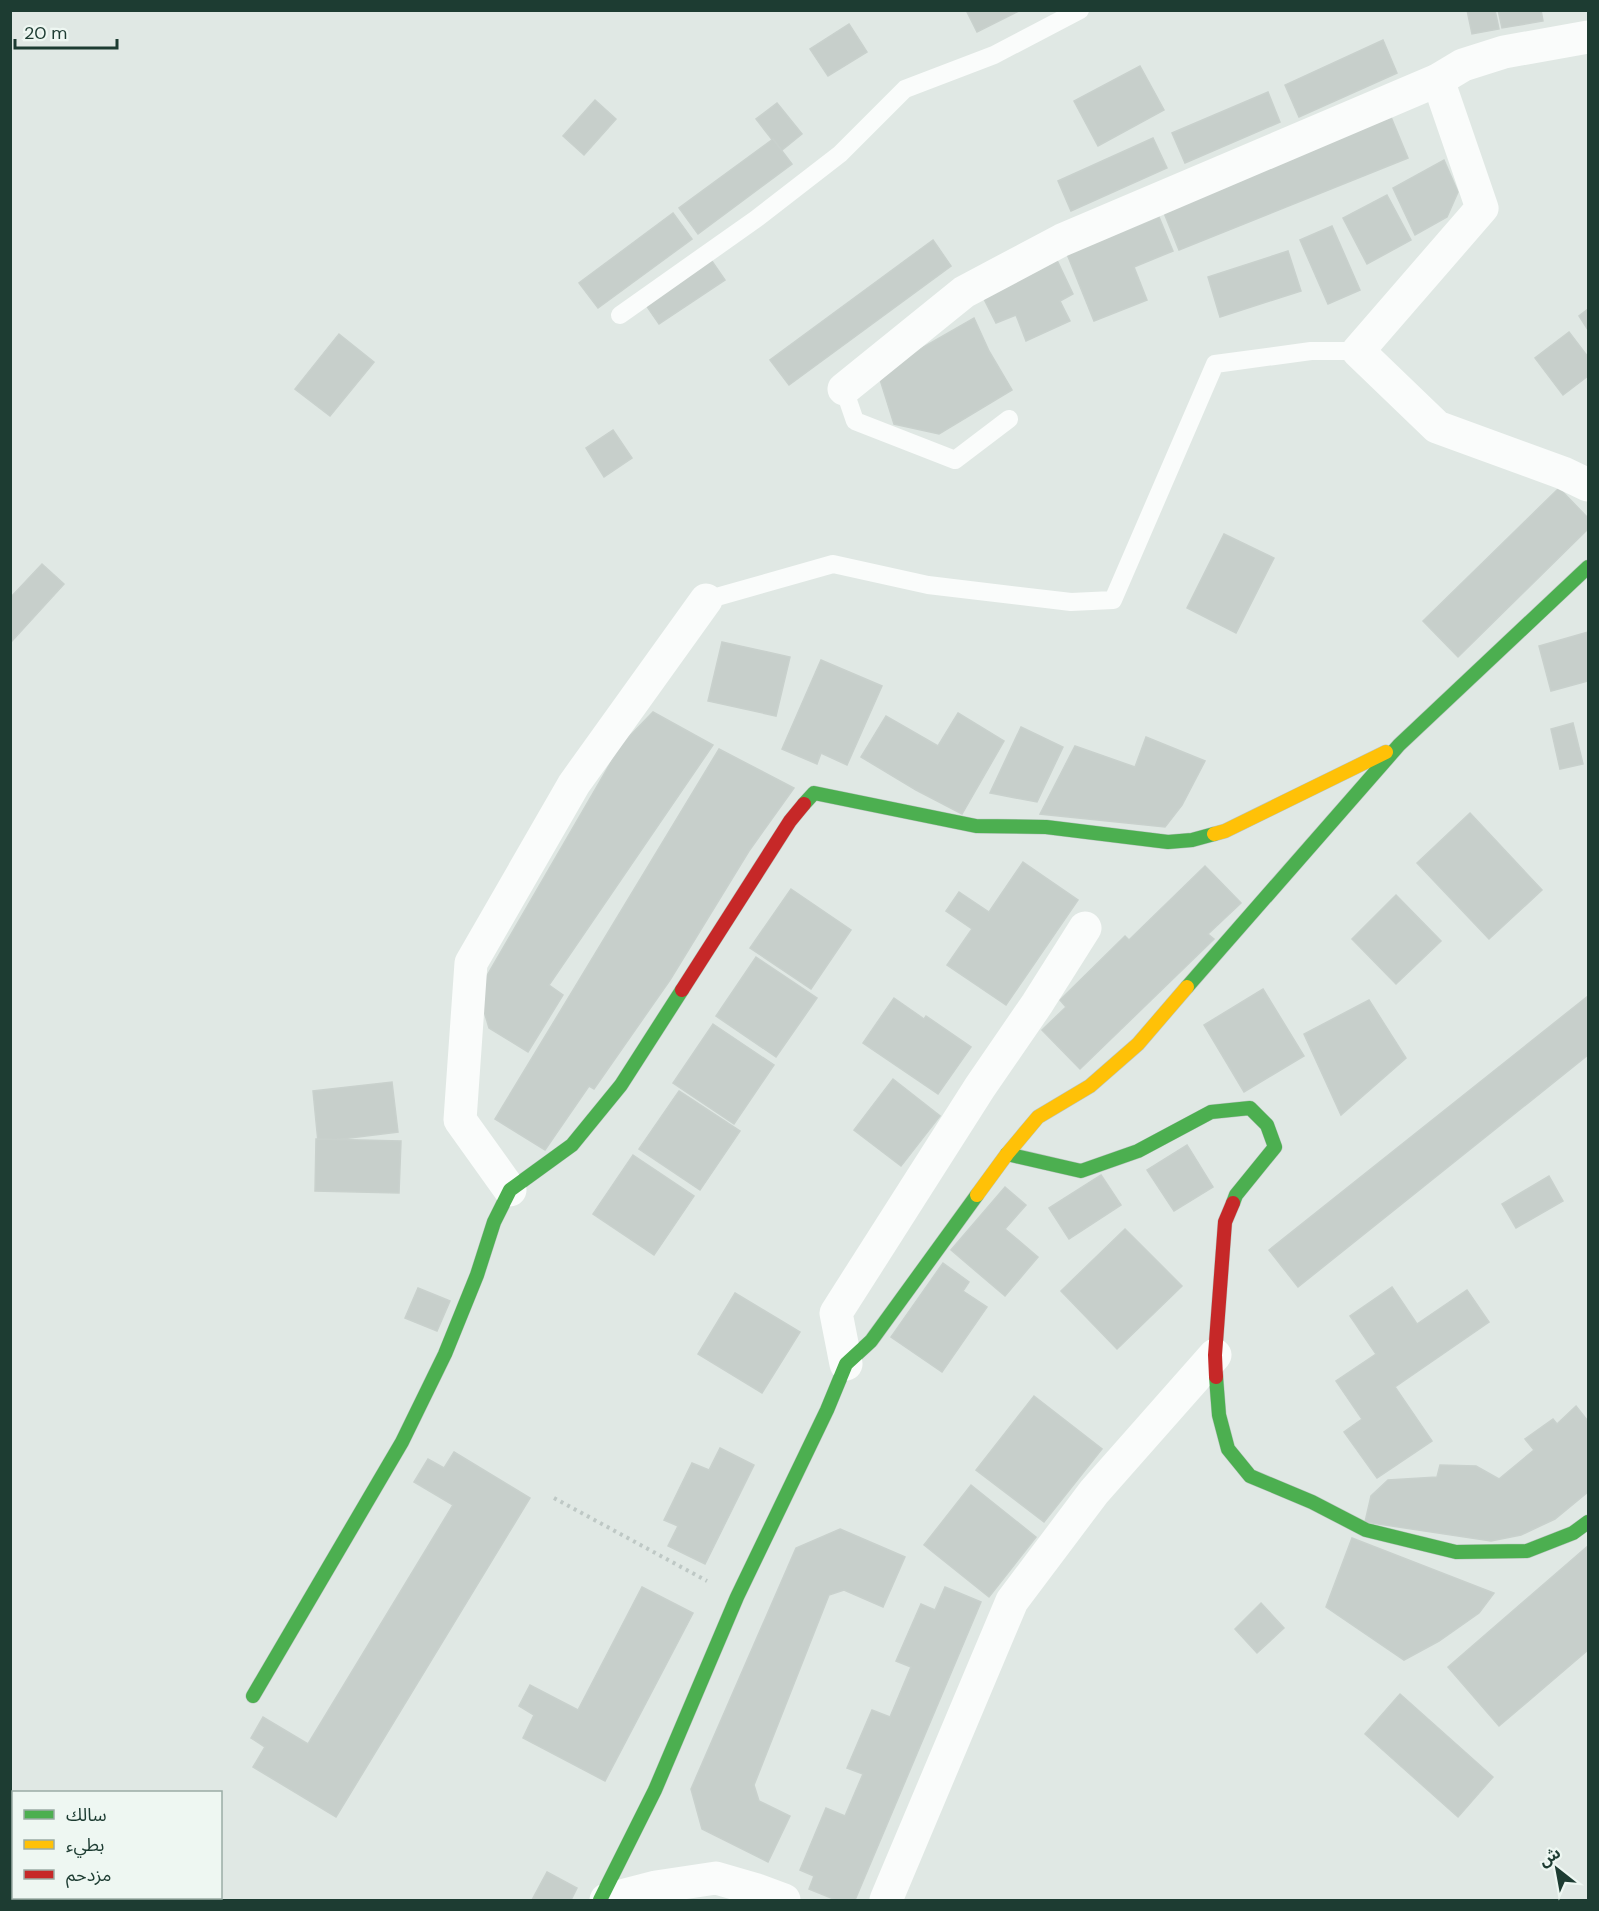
<svg xmlns="http://www.w3.org/2000/svg" width="1599" height="1911" viewBox="0 0 1599 1911" font-family="'DM Sans','Noto Sans Arabic',sans-serif">
<style>
.lines{fill:none;stroke-linecap:round;stroke-linejoin:round}
.stream{stroke:#9bd6dc;stroke-width:10}
.building{fill:#c7cfcb;stroke:#c9d1cd;stroke-width:1.5}
.fast-casing{stroke:#b9c5bf;stroke-width:15}
.slow-casing{stroke:#b9c5bf;stroke-width:15}
.jam-casing{stroke:#b9c5bf;stroke-width:15}
.path{stroke:#bec8c5;stroke-width:4;stroke-dasharray:3 4.5;stroke-linecap:butt}
.lane{stroke:#fafcfb;stroke-width:18}
.street{stroke:#fafcfb;stroke-width:33}
.fast{stroke:#4caf50;stroke-width:14}
.slow{stroke:#ffc107;stroke-width:14}
.jam{stroke:#c62828;stroke-width:14}
</style>
<rect width="100%" height="100%" fill="#e0e8e4"/>
<g class="lines">
<g class="stream">
<polyline points="10,1893 14,1894"/>
<polyline points="23,1898 31,1900"/>
</g>
</g>
<g class="building">
<polygon points="966,10 1021,10 977,32"/>
<polygon points="1467,10 1495,10 1499,29 1472,34"/>
<polygon points="1498,10 1541,10 1543,21 1502,28"/>
<polygon points="849,24 867,52 828,76 810,49"/>
<polygon points="1383,40 1397,73 1299,117 1285,85"/>
<polygon points="1140,66 1164,110 1098,146 1074,101"/>
<polygon points="1268,92 1280,122 1185,163 1172,133"/>
<polygon points="595,100 616,119 584,155 563,136"/>
<polygon points="777,103 802,134 781,151 756,119"/>
<polygon points="1391,117 1408,158 1179,250 1162,208"/>
<polygon points="1153,138 1167,168 1071,211 1058,181"/>
<polygon points="773,139 792,164 698,234 679,208"/>
<polygon points="1444,160 1458,192 1447,217 1415,235 1393,188"/>
<polygon points="1387,195 1411,240 1367,264 1343,218"/>
<polygon points="673,213 692,239 598,308 579,283"/>
<polygon points="1159,217 1173,251 1134,267 1147,300 1094,321 1067,254"/>
<polygon points="1332,226 1360,290 1328,304 1300,240"/>
<polygon points="933,240 951,266 789,385 770,360"/>
<polygon points="705,251 725,280 659,324 639,295"/>
<polygon points="1288,251 1301,291 1220,317 1208,277"/>
<polygon points="1054,254 1073,294 1060,301 1070,321 1026,341 1016,315 996,323 980,291"/>
<polygon points="1588,309 1588,330 1579,316"/>
<polygon points="974,318 989,351 1012,390 939,434 894,424 878,373"/>
<polygon points="1569,332 1588,357 1588,376 1563,395 1535,358"/>
<polygon points="339,334 374,362 330,416 295,389"/>
<polygon points="613,430 632,458 604,477 586,448"/>
<polygon points="1559,488 1588,518 1588,529 1458,657 1423,621"/>
<polygon points="1224,534 1274,558 1236,633 1187,608"/>
<polygon points="42,564 64,584 11,642 10,598"/>
<polygon points="1588,632 1588,681 1551,691 1539,646"/>
<polygon points="722,642 790,657 776,716 708,701"/>
<polygon points="821,660 882,686 847,765 821,753 817,764 782,749"/>
<polygon points="653,712 713,745 549,985 563,995 528,1052 489,1028 478,991 621,745"/>
<polygon points="958,713 1004,741 962,814 916,790 861,757 886,716 938,746"/>
<polygon points="1573,723 1583,764 1560,769 1551,729"/>
<polygon points="1021,727 1063,747 1037,802 990,793"/>
<polygon points="1146,737 1205,761 1182,805 1165,827 1040,814 1075,746 1135,767"/>
<polygon points="719,749 794,788 749,851 670,980 594,1089 589,1086 545,1150 495,1119"/>
<polygon points="1470,813 1542,890 1489,939 1417,863"/>
<polygon points="1023,862 1078,900 1006,1005 947,965 972,929 946,911 959,892 989,912"/>
<polygon points="1205,866 1241,903 1208,934 1214,939 1080,1069 1042,1030 1066,1007 1060,1000 1125,936 1129,940"/>
<polygon points="791,889 851,930 811,989 750,948"/>
<polygon points="1396,895 1441,941 1396,984 1352,939"/>
<polygon points="756,957 817,998 776,1057 716,1016"/>
<polygon points="1263,989 1304,1056 1244,1092 1204,1025"/>
<polygon points="1588,996 1588,1055 1298,1287 1269,1250"/>
<polygon points="894,998 924,1019 926,1016 971,1047 938,1094 863,1043"/>
<polygon points="1369,1000 1406,1058 1341,1115 1304,1034"/>
<polygon points="713,1024 774,1065 734,1124 673,1083"/>
<polygon points="893,1079 940,1116 901,1166 854,1130"/>
<polygon points="392,1082 398,1132 318,1142 313,1091"/>
<polygon points="679,1091 740,1131 700,1190 639,1149"/>
<polygon points="316,1139 401,1141 399,1193 315,1191"/>
<polygon points="1187,1145 1213,1187 1174,1211 1147,1170"/>
<polygon points="633,1155 694,1196 654,1255 593,1214"/>
<polygon points="1101,1175 1121,1205 1069,1239 1049,1208"/>
<polygon points="1549,1176 1563,1201 1516,1228 1502,1204"/>
<polygon points="1005,1187 1026,1205 1005,1229 1038,1257 1005,1296 951,1250"/>
<polygon points="1125,1229 1182,1286 1117,1349 1061,1291"/>
<polygon points="943,1263 969,1282 963,1291 987,1307 942,1372 891,1337"/>
<polygon points="1392,1287 1417,1324 1467,1290 1489,1322 1395,1387 1432,1441 1377,1478 1344,1432 1362,1419 1336,1381 1376,1354 1350,1316"/>
<polygon points="418,1288 450,1301 437,1331 405,1318"/>
<polygon points="735,1293 800,1332 762,1393 698,1354"/>
<polygon points="1034,1396 1102,1449 1044,1522 976,1470"/>
<polygon points="1576,1406 1587,1420 1588,1418 1588,1492 1555,1519 1521,1535 1491,1541 1365,1522 1371,1496 1388,1480 1437,1477 1440,1465 1476,1466 1499,1479 1534,1450 1525,1439 1553,1419 1557,1424"/>
<polygon points="720,1448 754,1465 705,1564 668,1546 678,1526 664,1520 692,1463 709,1470"/>
<polygon points="454,1452 530,1498 336,1817 253,1767 265,1747 251,1738 263,1717 308,1744 453,1505 414,1482 428,1459 444,1468"/>
<polygon points="971,1485 1036,1537 989,1597 924,1545"/>
<polygon points="840,1529 905,1557 883,1607 844,1590 829,1595 754,1785 759,1801 790,1816 768,1862 702,1829 691,1789 796,1548"/>
<polygon points="1352,1538 1494,1593 1479,1613 1439,1641 1404,1660 1326,1607"/>
<polygon points="1588,1546 1588,1650 1499,1726 1448,1667"/>
<polygon points="642,1587 693,1613 605,1781 523,1738 534,1715 519,1706 530,1685 578,1710"/>
<polygon points="945,1587 981,1602 855,1900 836,1900 809,1889 814,1876 800,1870 826,1808 845,1816 863,1774 847,1768 872,1710 890,1717 911,1667 896,1661 921,1604 935,1610"/>
<polygon points="1261,1603 1284,1628 1257,1653 1235,1629"/>
<polygon points="1400,1694 1493,1777 1458,1817 1365,1734"/>
<polygon points="547,1872 577,1888 571,1900 532,1900"/>
</g>
<g class="lines">
<g class="fast-casing">
<g id="fast">
<polyline points="804,804 814,793 976,826 1046,827 1168,842 1192,840 1214,834"/>
<polyline points="1187,987 1399,745 1588,567"/>
<polyline points="1007,1154 1081,1171 1138,1151 1211,1112 1250,1108 1267,1125 1275,1147 1236,1195 1233,1203"/>
<polyline points="1216,1377 1219,1415 1228,1449 1250,1476 1312,1502 1366,1530 1456,1552 1527,1551 1573,1533 1588,1522"/>
<polyline points="253,1696 402,1442 445,1354 477,1275 494,1222 510,1190 572,1145 621,1085 682,990"/>
<polyline points="600,1900 655,1790 737,1597 827,1410 846,1364 871,1341 977,1195"/>
</g>
</g>
<g class="slow-casing">
<g id="slow">
<polyline points="1214,834 1225,831 1386,752"/>
<polyline points="977,1195 1007,1154 1038,1117 1090,1086 1138,1044 1187,987"/>
</g>
</g>
<g class="jam-casing">
<g id="jam">
<polyline points="682,990 790,821 804,804"/>
<polyline points="1216,1377 1215,1355 1225,1222 1233,1203"/>
</g>
</g>
<polyline class="path" points="554,1498 707,1581"/>
<g class="lane">
<polyline points="620,315 756,219 840,154 905,89 994,55 1080,10"/>
<polyline points="844,389 855,421 955,460 1009,419"/>
<polyline points="706,600 833,564 928,585 1071,602 1113,600 1215,364 1311,351 1358,351"/>
</g>
<g class="street">
<polyline points="1438,80 1482,208 1358,351 1437,427 1563,473 1588,485"/>
<polyline points="844,389 964,292 1062,240 1438,80 1463,65 1504,52 1588,37"/>
<polyline points="510,1190 460,1120 471,963 574,784 706,600"/>
<polyline points="846,1364 836,1313 980,1087 1037,1004 1085,928"/>
<polyline points="606,1900 656,1887 716,1878 754,1889 784,1900"/>
<polyline points="886,1900 1012,1601 1094,1492 1215,1355"/>
</g>
<use href="#fast" class="fast"/>
<use href="#slow" class="slow"/>
<use href="#jam" class="jam"/>
</g>
<rect width="1599" height="1911" fill="none" stroke="#1d3c32" stroke-width="24"/>
<rect x="12" y="1791" width="210" height="108" fill="#eef7f2" stroke="#9aaca5" stroke-width="1.5"/>
<rect x="24" y="1810" width="30" height="9" fill="#4caf50" stroke="#9aaca5" stroke-width="1.5"/>
<text x="66" y="1821" font-size="18" fill="#1d3c32">سالك</text>
<rect x="24" y="1840" width="30" height="9" fill="#ffc107" stroke="#9aaca5" stroke-width="1.5"/>
<text x="66" y="1851" font-size="18" fill="#1d3c32">بطيء</text>
<rect x="24" y="1870" width="30" height="9" fill="#c62828" stroke="#9aaca5" stroke-width="1.5"/>
<text x="66" y="1881" font-size="18" fill="#1d3c32">مزدحم</text>
<g transform="translate(1557 1869) rotate(329)" stroke="#eef7f2" stroke-width="4.5" paint-order="stroke">
<path d="M0-4.5L10 22L0 15L-10 22Z" fill="#1d3c32"/>
<text y="-9" font-size="16" font-weight="bold" text-anchor="middle" fill="#1d3c32">ش</text>
</g>
<path d="M15 39v9h102v-9" fill="none" stroke="#1d3c32" stroke-width="3"/>
<text x="24" y="39" font-size="18" fill="#1d3c32" stroke="#eef7f2" stroke-width="4.5" paint-order="stroke">20 m</text>
</svg>
